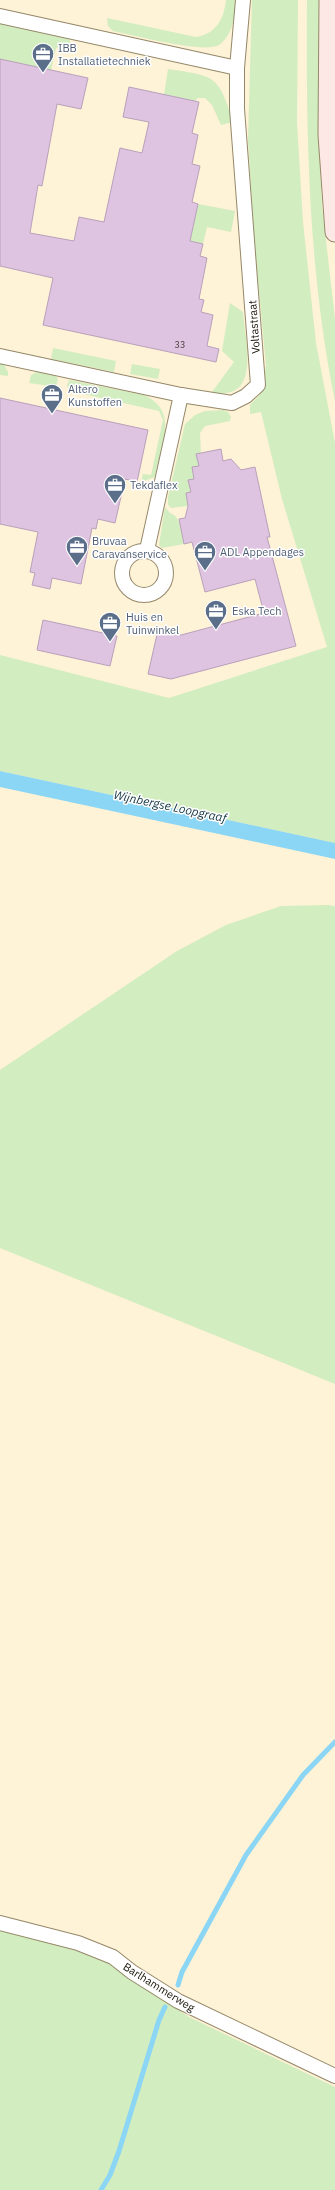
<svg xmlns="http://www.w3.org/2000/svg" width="335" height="2190" viewBox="0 0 335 2190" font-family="'IBM Plex Sans',sans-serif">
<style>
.green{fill:#d2edbf}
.water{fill:#8cd6f5}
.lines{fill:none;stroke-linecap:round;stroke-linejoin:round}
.stream{stroke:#8cd6f5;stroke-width:5}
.building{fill:#dec4e0;stroke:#b9a0bb}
.minor-casing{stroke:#958869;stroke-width:16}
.secondary-casing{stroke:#958869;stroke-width:21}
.minor{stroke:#fff;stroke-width:14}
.secondary{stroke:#fee8e5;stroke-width:19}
.labels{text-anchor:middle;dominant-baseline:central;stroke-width:3;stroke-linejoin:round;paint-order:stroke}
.number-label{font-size:9px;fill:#493e3c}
.service-label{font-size:11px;fill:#4e5e75;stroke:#fff;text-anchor:start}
.street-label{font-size:11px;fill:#171206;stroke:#fff}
.water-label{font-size:12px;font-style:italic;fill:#123542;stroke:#fff}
</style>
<rect width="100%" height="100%" fill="#fef2d7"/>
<g class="green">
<path d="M226 0H237C235 15 233 35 219 45 204 54 133 35 113 31L108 26 107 18 196 37C216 34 224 19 226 0Z"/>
<polygon points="252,0 298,0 297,123 303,222 316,343 335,443 335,843 0,771 0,655 169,698 327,647 282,499 261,412 250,414 250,405 262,392 266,365 254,239 248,140"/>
<path d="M307 0H319V143L322 206 335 319V401C308 269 306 134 307 0Z"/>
<polygon points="0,23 70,39 70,43 56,48 51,70 0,59"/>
<path d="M168 69C215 76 219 75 233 122L221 125 212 105 205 98H197L196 101 164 95Z"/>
<polygon points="198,204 235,211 231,232 207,227 203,244 190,241"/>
<path d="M230 303 243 312C245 340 262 403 212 392L234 362 222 351Z"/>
<polygon points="53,348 116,361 114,372 51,359"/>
<polygon points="0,363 3,363 8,372 8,376 0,375"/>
<polygon points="132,364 160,369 158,379 130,374"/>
<polygon points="37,372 54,374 58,379 56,387 29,383 31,375"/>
<path d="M69 380 144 395C180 411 161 447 155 477L141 482 143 474 151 475 163 420 159 411 74 392 67 386Z"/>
<polygon points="223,410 228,412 231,417 230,421 205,426 200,433 201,453 196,454 199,466 192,467 194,479 189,480 191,492 186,493 188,506 171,508 168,505 168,497 185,424 195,415 205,411"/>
<path d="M165 507 170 513C182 517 181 533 184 544L162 548 159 545Z"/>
<polygon points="328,905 335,906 335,1384 0,1248 0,1070 177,951 226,925 281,906"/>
<polygon points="0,1930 51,1941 109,1963 189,2017 335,2087 335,2190 0,2190"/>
</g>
<polygon class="water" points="0,771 335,843 335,859 0,787"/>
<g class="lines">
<g class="stream">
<polyline points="178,1985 182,1972 246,1855 303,1775 335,1742"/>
<polyline points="101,2190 110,2175 119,2151 159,2020 165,2007"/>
</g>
</g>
<g class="building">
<polygon points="0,59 88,78 81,109 57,104 42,186 38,185 30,233 74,241 79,217 104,222 120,148 142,153 149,122 123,117 129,87 199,102 192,133 198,135 192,164 200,166 192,202 198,204 190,241 203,244 200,256 207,258 199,299 204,300 201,312 213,315 207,346 219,349 216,362 43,325 53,278 0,266"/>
<polygon points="0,398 148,430 137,482 125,479 115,523 98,519 96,529 92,528 81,584 52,578 50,589 32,585 35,573 30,572 38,532 0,524"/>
<polygon points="221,449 223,461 231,459 241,470 255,467 270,537 267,537 296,646 171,679 148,674 158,630 181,635 264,613 255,579 205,592 192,542 184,544 179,519 185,518 188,506 186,493 191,492 188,480 194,479 192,467 199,466 196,454"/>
<polygon points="43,620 117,636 110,666 37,650"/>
</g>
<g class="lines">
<g class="minor-casing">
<g id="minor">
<polyline points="0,16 237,68"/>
<polyline points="0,356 181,395 232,403 246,396 258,385 237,109 237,68 243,0"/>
<polyline points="147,550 181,395"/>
<circle cx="144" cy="573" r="22"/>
<polyline points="0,1923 78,1943 113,1957 132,1972 178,2001 335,2076"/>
</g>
</g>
<g class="secondary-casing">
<polyline id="secondary" points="329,0 328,135 335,232"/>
</g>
<use href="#minor" class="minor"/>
<use href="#secondary" class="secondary"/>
</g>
<defs>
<g id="office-pin" transform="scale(1.15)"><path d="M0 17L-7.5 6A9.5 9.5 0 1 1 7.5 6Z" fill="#5c6f8a" stroke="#fff"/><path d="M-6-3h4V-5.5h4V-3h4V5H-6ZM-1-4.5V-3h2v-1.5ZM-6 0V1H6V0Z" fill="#fff"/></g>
</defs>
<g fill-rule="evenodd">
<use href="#office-pin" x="43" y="54"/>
<use href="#office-pin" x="52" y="395"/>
<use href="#office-pin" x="115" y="485"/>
<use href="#office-pin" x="77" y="547"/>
<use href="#office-pin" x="205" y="552"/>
<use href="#office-pin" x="216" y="611"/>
<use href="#office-pin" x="110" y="623"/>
</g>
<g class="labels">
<g class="number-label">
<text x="180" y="344">33</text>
</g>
<g class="service-label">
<text x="58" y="48">IBB<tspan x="58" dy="13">Installatietechniek</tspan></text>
<text x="68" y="389">Altero<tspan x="68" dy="13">Kunstoffen</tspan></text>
<text x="130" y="485">Tekdaflex</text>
<text x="92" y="541">Bruvaa<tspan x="92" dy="13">Caravanservice</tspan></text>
<text x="220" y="552">ADL Appendages</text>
<text x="232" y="611">Eska Tech</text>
<text x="126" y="617">Huis en<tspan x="126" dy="13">Tuinwinkel</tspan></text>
</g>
<g class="street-label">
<text transform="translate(254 327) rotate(-94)">Voltastraat</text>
<text transform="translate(159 1987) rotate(32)">Barlhammerweg</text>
</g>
<g class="water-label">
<text transform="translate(170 806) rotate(12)">Wijnbergse Loopgraaf</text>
</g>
</g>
</svg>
